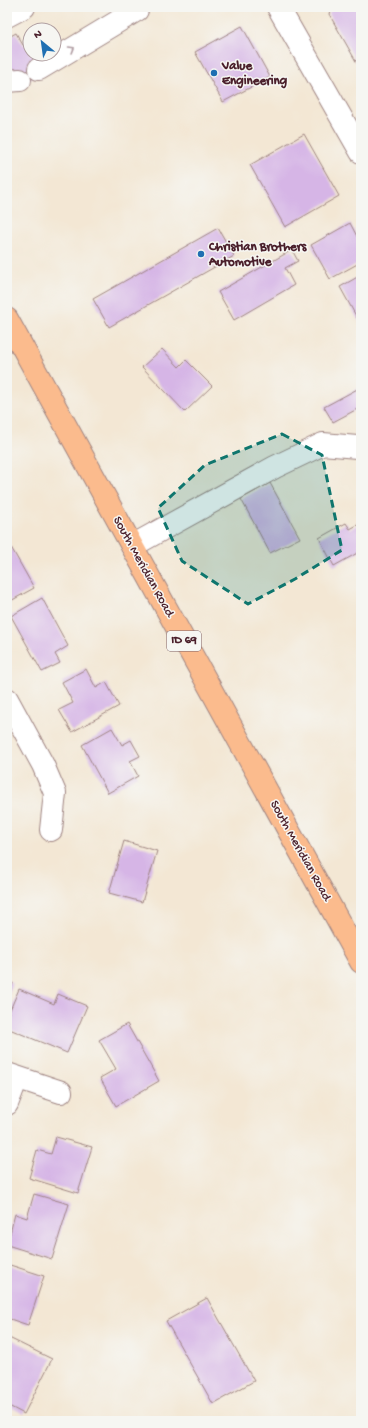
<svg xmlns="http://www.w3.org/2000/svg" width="368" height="1428" viewBox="0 0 368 1428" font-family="'Gochi Hand',sans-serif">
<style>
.building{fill:#d6b5e6}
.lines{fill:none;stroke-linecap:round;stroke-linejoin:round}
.minor-casing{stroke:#9e8380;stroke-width:24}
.major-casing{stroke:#9e8380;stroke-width:24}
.minor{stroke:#fff;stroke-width:22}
.major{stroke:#fbbb8d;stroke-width:22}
.oneway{stroke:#ae9aa0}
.marked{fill:#0f766e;fill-opacity:0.2;stroke:#0f766e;stroke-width:3;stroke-dasharray:8 5;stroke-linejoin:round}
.poi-dot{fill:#1f6fb2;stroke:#f6f6f2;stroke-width:1.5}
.labels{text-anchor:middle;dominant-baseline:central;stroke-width:3;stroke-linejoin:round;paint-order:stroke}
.shield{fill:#f6f6f2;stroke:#7e6067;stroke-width:1}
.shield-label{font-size:12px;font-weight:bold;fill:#4a1f2b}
.poi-label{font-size:13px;font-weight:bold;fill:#4a1f2b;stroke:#f6f6f2;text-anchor:start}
.street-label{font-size:13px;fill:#4a1f2b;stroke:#f6f6f2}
</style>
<rect width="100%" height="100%" fill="#f6f6f2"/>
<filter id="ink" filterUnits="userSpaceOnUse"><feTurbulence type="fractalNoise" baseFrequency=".025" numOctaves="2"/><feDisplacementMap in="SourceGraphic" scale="8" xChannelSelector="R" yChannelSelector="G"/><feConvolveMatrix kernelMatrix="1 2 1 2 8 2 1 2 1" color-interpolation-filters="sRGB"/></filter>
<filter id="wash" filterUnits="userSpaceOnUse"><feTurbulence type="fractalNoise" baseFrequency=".012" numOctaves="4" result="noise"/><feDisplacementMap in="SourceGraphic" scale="16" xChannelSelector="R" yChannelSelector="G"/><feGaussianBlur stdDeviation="0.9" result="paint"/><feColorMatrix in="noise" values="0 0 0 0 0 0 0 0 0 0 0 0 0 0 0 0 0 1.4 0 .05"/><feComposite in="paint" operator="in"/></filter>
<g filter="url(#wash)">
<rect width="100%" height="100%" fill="#f3e7d4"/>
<g id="blocks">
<g class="building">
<polygon points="331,7 361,7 361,70 329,14"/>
<polygon points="242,26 270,77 223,102 195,52"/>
<polygon points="16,33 23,45 30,41 30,54 46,54 41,72 22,84 7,60 7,38"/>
<polygon points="304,134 339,196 285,227 250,165"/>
<polygon points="350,223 361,244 361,262 330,279 311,245"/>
<polygon points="218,228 234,256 109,327 93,299"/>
<polygon points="292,250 298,261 285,268 294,285 234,320 218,292"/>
<polygon points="361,275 361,325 340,287"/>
<polygon points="162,349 179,367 186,360 212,386 185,412 142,367"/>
<polygon points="361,387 361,407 333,422 324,407"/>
<polygon points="270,483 300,538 270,553 241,499"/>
<polygon points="346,523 350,529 361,523 361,551 334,566 319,538"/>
<polygon points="7,540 34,588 7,603"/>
<polygon points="42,598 68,646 55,654 60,663 42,672 11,616"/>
<polygon points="86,669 96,688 106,682 119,706 72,732 59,710 73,703 62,682"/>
<polygon points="112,728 122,745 131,740 140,756 130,761 138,776 108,793 82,745"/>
<polygon points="124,841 157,851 142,902 109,893"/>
<polygon points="7,981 13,983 7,999"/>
<polygon points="19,989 54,1004 58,994 87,1006 67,1053 7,1028 7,1017"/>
<polygon points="127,1024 159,1081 116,1106 100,1078 116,1069 99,1040"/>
<polygon points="56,1137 92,1147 78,1193 29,1178 37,1150 51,1154"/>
<polygon points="34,1194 69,1204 52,1259 7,1245 15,1214 27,1218"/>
<polygon points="7,1264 44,1276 28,1325 7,1318"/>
<polygon points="207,1298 254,1381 213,1404 166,1321"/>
<polygon points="7,1337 52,1359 24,1414 7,1405"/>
</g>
</g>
</g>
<g filter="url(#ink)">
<use href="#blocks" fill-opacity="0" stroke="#9e8380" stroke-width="1"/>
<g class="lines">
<g class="minor-casing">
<g id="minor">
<polyline points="278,7 361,152"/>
<polyline points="7,16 24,7"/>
<polyline points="39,69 137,10"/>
<polyline points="7,81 20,80"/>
<polyline points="132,546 275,467 323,444 357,447"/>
<polyline points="7,699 43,765 55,793 51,830"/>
<polyline points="7,1074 61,1092"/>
<polyline points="7,1104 17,1078"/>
</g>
</g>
<g class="major-casing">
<polyline id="major" points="7,319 361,962"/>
</g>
<use href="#minor" class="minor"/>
<use href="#major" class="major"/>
</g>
<defs><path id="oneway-chevron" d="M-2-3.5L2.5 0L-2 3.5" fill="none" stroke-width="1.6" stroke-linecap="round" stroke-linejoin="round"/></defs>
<use class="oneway" href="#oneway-chevron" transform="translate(72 49) rotate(-31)"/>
</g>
<path class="marked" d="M282 434 322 455 342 550 295 579 248 604 182 561 158 508 205 465Z"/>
<g class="poi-dot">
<circle cx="214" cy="73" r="4"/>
<circle cx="201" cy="254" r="4"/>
</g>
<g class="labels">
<rect class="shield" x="167" y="631" width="34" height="20" rx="3"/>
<g class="shield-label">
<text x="184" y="641">ID 69</text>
</g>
<g class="poi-label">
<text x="222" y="66">Value<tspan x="222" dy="15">Engineering</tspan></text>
<text x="209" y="247">Christian Brothers<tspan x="209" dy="15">Automotive</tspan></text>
</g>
<g class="street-label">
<text transform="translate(143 567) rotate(61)">South Meridian Road</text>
<text transform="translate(300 851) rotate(61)">South Meridian Road</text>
</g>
</g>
<rect width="368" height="1428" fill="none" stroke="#f6f6f2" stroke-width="24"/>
<g transform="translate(42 42) rotate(331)"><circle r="19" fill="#f6f6f2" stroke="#b1a0a2"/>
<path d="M0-3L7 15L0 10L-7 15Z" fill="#1f6fb2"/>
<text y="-6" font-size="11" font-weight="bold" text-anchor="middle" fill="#4a1f2b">N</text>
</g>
</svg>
